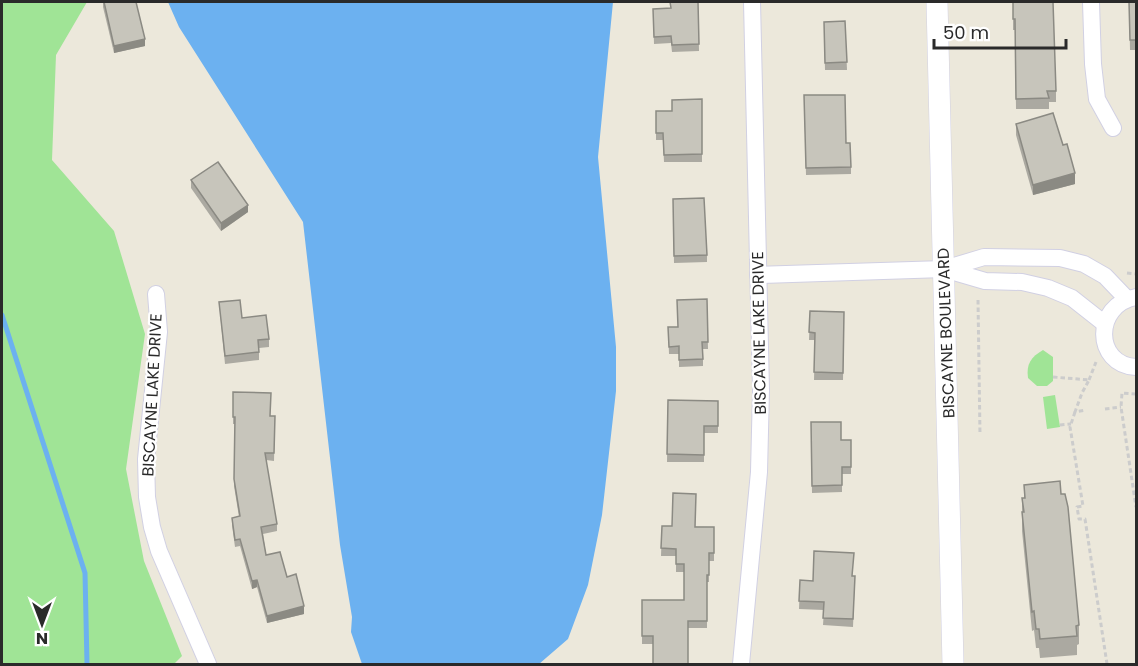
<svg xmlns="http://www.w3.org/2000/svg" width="1138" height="666" viewBox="0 0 1138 666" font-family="Poppins,sans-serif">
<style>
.green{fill:#a0e496}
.water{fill:#6cb1f0}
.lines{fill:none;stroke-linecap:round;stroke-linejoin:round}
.stream{stroke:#6cb1f0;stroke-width:5}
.minor-casing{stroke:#d1d0e3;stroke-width:18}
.tertiary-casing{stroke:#d1d0e3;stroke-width:22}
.path{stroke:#ccc;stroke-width:3;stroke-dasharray:4.5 3;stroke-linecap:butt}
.minor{stroke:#fff;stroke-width:16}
.tertiary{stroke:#fff;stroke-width:21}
.wall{fill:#aba9a1}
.shaded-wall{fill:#8b8a83}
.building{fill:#c7c5bb;stroke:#8b8a83;stroke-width:1.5}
.labels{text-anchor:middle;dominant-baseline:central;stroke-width:4.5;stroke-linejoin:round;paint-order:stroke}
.street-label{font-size:16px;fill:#2a2a2a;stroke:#fff}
</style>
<rect width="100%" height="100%" fill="#ece8db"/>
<g class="green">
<polygon points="2,2 87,2 56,55 52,160 114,231 145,334 126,469 144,561 182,656 174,664 2,664"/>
<path d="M1043 350 1053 357V381L1047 386H1037L1028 378C1026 364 1031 357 1043 350Z"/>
<polygon points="1055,395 1060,427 1047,429 1043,397"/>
</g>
<polygon class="water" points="168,2 613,2 598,157 616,347 616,391 602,515 588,585 568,639 539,664 362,664 351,632 352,617 340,545 303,222 179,27"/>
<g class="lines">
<polyline class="stream" points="2,315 85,573 87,664"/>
<g class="minor-casing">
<g id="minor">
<polyline points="1091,2 1093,64 1097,99 1113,128"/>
<polyline points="944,269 985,281 1022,282 1048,288 1072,298 1105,324"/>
<polyline points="758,275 944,269 984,257 1060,258 1084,264 1105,276 1127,299"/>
<polyline points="156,294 159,332 146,459 147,497 152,527 159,551 208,664"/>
<path d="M1136 297C1093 305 1094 365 1136 367"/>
<polyline points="741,664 759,472 761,390 752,2"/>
</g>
</g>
<g class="tertiary-casing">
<polyline id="tertiary" points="937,2 953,664"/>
</g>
<g class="path">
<polyline points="1127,273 1136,274"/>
<polyline points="978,300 980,435"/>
<polyline points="1053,377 1089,380 1082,393 1075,412 1086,410"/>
<polyline points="1089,380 1096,362"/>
<polyline points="1136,394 1122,393 1121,407 1136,507"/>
<polyline points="1105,409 1121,407"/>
<polyline points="1075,412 1070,427 1083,506 1077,507 1079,519 1085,519 1107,664"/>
<polyline points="1060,425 1071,424"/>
</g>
<use href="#minor" class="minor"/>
<use href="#tertiary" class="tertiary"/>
</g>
<g class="wall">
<polygon points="103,2 136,2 145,46 114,53 103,7"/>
<polygon points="698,2 699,51 672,52 671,43 654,44 653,9 670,8"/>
<polygon points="1013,2 1056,91 1056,102 1049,102 1049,109 1016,109 1015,30 1013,30"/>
<polygon points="1129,2 1137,2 1137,57 1136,50 1130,50"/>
<polygon points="845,21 847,70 825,70 824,22"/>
<polygon points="804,95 846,143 851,167 851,174 806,175"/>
<polygon points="702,99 702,162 664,162 663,140 656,140 656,111 672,111"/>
<polygon points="1016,124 1063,145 1075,184 1033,195 1016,135"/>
<polygon points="191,180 248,212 221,231 191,188"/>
<polygon points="673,199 707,255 707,262 674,263"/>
<polygon points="707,299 708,349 703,349 703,366 679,367 679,354 669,354 668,327 677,327"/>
<polygon points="219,302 269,339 269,347 259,348 259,360 225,364"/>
<polygon points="810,311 844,312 843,380 814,380 815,340 809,340"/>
<polygon points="233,392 270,416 275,416 274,461 266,460 277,524 277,531 263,534 266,555 287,577 304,614 267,623 257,587 252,589 240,546 235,547 232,525 232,518 239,517 234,486 235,424 233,424"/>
<polygon points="668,400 718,401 718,433 704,433 704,462 667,462"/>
<polygon points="811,422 841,440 851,440 851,474 842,474 842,492 812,493"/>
<polygon points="1024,485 1079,625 1079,644 1077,645 1077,655 1040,658 1039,648 1036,648 1034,630 1032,631 1022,531 1022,498 1024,498"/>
<polygon points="662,526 714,527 714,561 709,561 709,582 707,582 707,628 688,628 688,664 653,664 653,644 642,644 642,600 684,600 684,572 676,572 676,556 661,556"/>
<polygon points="855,576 853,627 823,625 824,610 799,609 800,580 813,581"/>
</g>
<g class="shaded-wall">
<polygon points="145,39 145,46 114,53 114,46"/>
<polygon points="1075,173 1075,184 1033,195 1033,185"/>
<polygon points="248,205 248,212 221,231 221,223"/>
<polygon points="257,580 257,587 252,589 252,581"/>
<polygon points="304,606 304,614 267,623 267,616"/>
</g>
<g class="building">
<polygon points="104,2 136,2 145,39 114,46"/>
<polygon points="670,2 698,2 699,44 672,45 671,36 654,37 653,9 671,8"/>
<polygon points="1013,2 1053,2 1056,91 1047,91 1049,98 1016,99 1015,19 1013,19"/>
<polygon points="1129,2 1137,2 1137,46 1136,40 1130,40"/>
<polygon points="845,21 847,62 825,63 824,22"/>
<polygon points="804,95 845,95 846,143 850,143 851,167 806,168"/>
<polygon points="702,99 702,154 664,155 663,133 656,133 656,111 672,111 672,100"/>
<polygon points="1053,113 1063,145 1067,144 1075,173 1033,185 1016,124"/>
<polygon points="218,162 248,205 221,223 191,180"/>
<polygon points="704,198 707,255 674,256 673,199"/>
<polygon points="707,299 708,342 702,342 703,359 679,360 679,346 669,347 668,327 678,327 677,300"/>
<polygon points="240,300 242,318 266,315 269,339 258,340 259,352 225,356 219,302"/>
<polygon points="810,311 844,312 843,373 814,372 815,333 809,332"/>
<polygon points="233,392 271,393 270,416 275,416 274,453 265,453 277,524 261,527 266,555 280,552 287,577 296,574 304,606 267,616 257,580 252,581 240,539 235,540 232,518 240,516 234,479 235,417 233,417"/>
<polygon points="668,400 718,401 718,426 704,426 704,455 667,454"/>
<polygon points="811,422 841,422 841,440 851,440 851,467 842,467 842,485 812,486"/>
<polygon points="1060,481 1061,494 1065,494 1068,507 1079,625 1076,626 1077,636 1040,639 1039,629 1036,629 1034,611 1032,612 1022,512 1024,512 1022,498 1025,498 1024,485"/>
<polygon points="673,493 696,494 695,527 714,527 714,553 709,553 709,575 707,575 707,621 688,621 688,664 653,664 653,636 642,636 642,600 684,600 684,564 676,564 676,549 661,548 662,526 672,526"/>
<polygon points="814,551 854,553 852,576 855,576 853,619 823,618 824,602 799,601 800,580 813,581"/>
</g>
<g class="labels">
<g class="street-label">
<text transform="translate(759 333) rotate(-91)">BISCAYNE LAKE DRIVE</text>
<text transform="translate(946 333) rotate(-92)">BISCAYNE BOULEVARD</text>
<text transform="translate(152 395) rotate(-87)">BISCAYNE LAKE DRIVE</text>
</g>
</g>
<rect width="1138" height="666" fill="none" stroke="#2a2a2a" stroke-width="6"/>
<g transform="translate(42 624) rotate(180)" stroke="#ffffff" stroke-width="4.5" paint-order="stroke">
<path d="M0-4.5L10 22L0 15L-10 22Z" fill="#2a2a2a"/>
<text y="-9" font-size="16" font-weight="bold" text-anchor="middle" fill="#2a2a2a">N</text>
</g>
<path d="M934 39v9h132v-9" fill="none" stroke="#2a2a2a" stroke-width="3"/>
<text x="943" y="39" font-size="18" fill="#2a2a2a" stroke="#ffffff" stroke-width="4.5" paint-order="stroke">50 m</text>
</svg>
